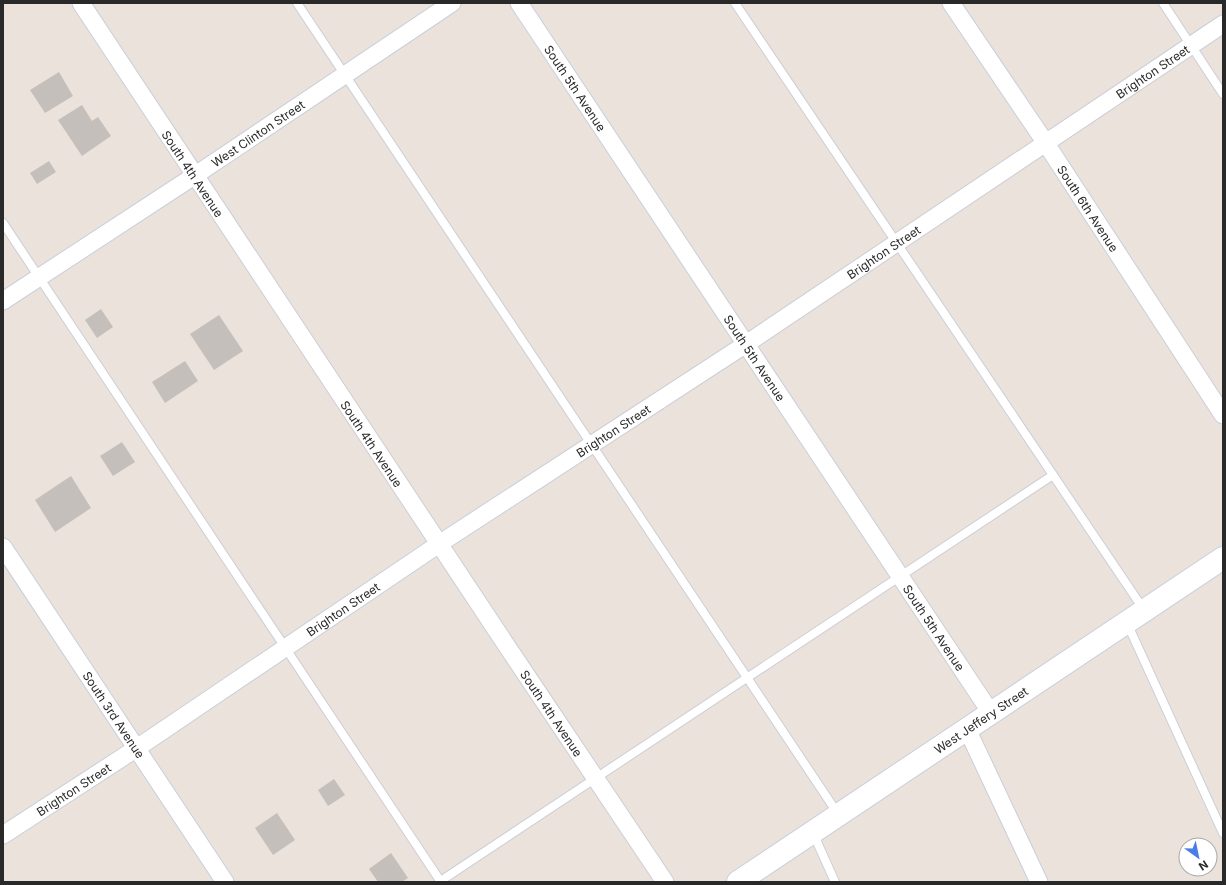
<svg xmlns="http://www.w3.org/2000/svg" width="1226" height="885" viewBox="0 0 1226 885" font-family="Inter,sans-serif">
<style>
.building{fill:#c5bfbb}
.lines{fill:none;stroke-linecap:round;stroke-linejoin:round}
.service-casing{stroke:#cacfd9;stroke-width:10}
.minor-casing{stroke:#cacfd9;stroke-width:19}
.secondary-casing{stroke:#cacfd9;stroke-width:24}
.service{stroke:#fff;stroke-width:8}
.minor{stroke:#fff;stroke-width:17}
.secondary{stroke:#fff;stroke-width:22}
.labels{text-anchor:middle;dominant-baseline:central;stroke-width:3.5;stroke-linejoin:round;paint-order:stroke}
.street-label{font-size:12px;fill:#292929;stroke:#fff}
</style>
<rect width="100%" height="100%" fill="#eae2db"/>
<g class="building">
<polygon points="59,72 73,96 45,113 30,90"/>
<polygon points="82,105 92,121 98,117 111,136 82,156 58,120"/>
<polygon points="49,161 56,172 37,184 30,173"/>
<polygon points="101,309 113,327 97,338 85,320"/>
<polygon points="219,315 243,351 214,370 190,334"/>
<polygon points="185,361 198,381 165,403 152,382"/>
<polygon points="122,442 135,462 113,476 100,456"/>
<polygon points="71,476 91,508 55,532 35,500"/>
<polygon points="334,779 345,795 328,806 318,790"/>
<polygon points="277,813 295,840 273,855 255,828"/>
<polygon points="391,853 408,878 402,882 378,882 369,869"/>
</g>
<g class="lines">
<g class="service-casing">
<g id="service">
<polyline points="297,3 838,814"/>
<polyline points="735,3 1144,610"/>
<polyline points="1163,3 1223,94"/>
<polyline points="3,223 441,882"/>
<polyline points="1127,623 1223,833"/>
<polyline points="813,833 835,882"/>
<polyline points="439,882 1053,475"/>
</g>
</g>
<g class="minor-casing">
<g id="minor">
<path id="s1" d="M81 3C274 298 469 590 665 882"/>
<path id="s2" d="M519 3 991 713"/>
<path id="s3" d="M951 3 1045 142 1223 415"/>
<path id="s4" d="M3 301 194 176 452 3"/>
<path id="s5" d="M3 547 225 882"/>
<polyline points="967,729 1039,882"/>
<path id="s6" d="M3 835 137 748 439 544 746 344 1223 24"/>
</g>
</g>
<g class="secondary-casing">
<g id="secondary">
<path id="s7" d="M738 882 1223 558"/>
</g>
</g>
<use href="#service" class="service"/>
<use href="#minor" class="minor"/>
<use href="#secondary" class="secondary"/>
</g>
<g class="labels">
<g class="street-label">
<text stroke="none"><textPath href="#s6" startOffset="1380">Brighton Street</textPath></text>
<text stroke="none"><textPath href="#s2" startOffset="102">South 5th Avenue</textPath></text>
<text stroke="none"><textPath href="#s4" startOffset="305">West Clinton Street</textPath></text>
<text stroke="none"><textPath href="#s1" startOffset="204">South 4th Avenue</textPath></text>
<text stroke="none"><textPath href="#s3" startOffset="247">South 6th Avenue</textPath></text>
<text stroke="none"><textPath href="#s6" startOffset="1056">Brighton Street</textPath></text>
<text stroke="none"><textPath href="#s2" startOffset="426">South 5th Avenue</textPath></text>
<text stroke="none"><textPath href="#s6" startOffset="732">Brighton Street</textPath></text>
<text stroke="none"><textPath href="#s1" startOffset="528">South 4th Avenue</textPath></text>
<text stroke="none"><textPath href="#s6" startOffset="408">Brighton Street</textPath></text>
<text stroke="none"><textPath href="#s2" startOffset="750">South 5th Avenue</textPath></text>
<text stroke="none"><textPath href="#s1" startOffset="852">South 4th Avenue</textPath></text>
<text stroke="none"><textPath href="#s5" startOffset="201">South 3rd Avenue</textPath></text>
<text stroke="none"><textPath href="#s7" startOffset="292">West Jeffery Street</textPath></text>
<text stroke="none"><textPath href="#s6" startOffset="84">Brighton Street</textPath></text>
</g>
</g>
<rect width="1226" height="885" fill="none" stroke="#292929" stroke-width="8"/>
<g transform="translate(1198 857) rotate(147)"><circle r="19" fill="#ffffff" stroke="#a9a9a9"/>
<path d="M0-3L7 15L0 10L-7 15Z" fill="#4a7de8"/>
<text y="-6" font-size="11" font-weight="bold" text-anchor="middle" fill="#292929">N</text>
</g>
</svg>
